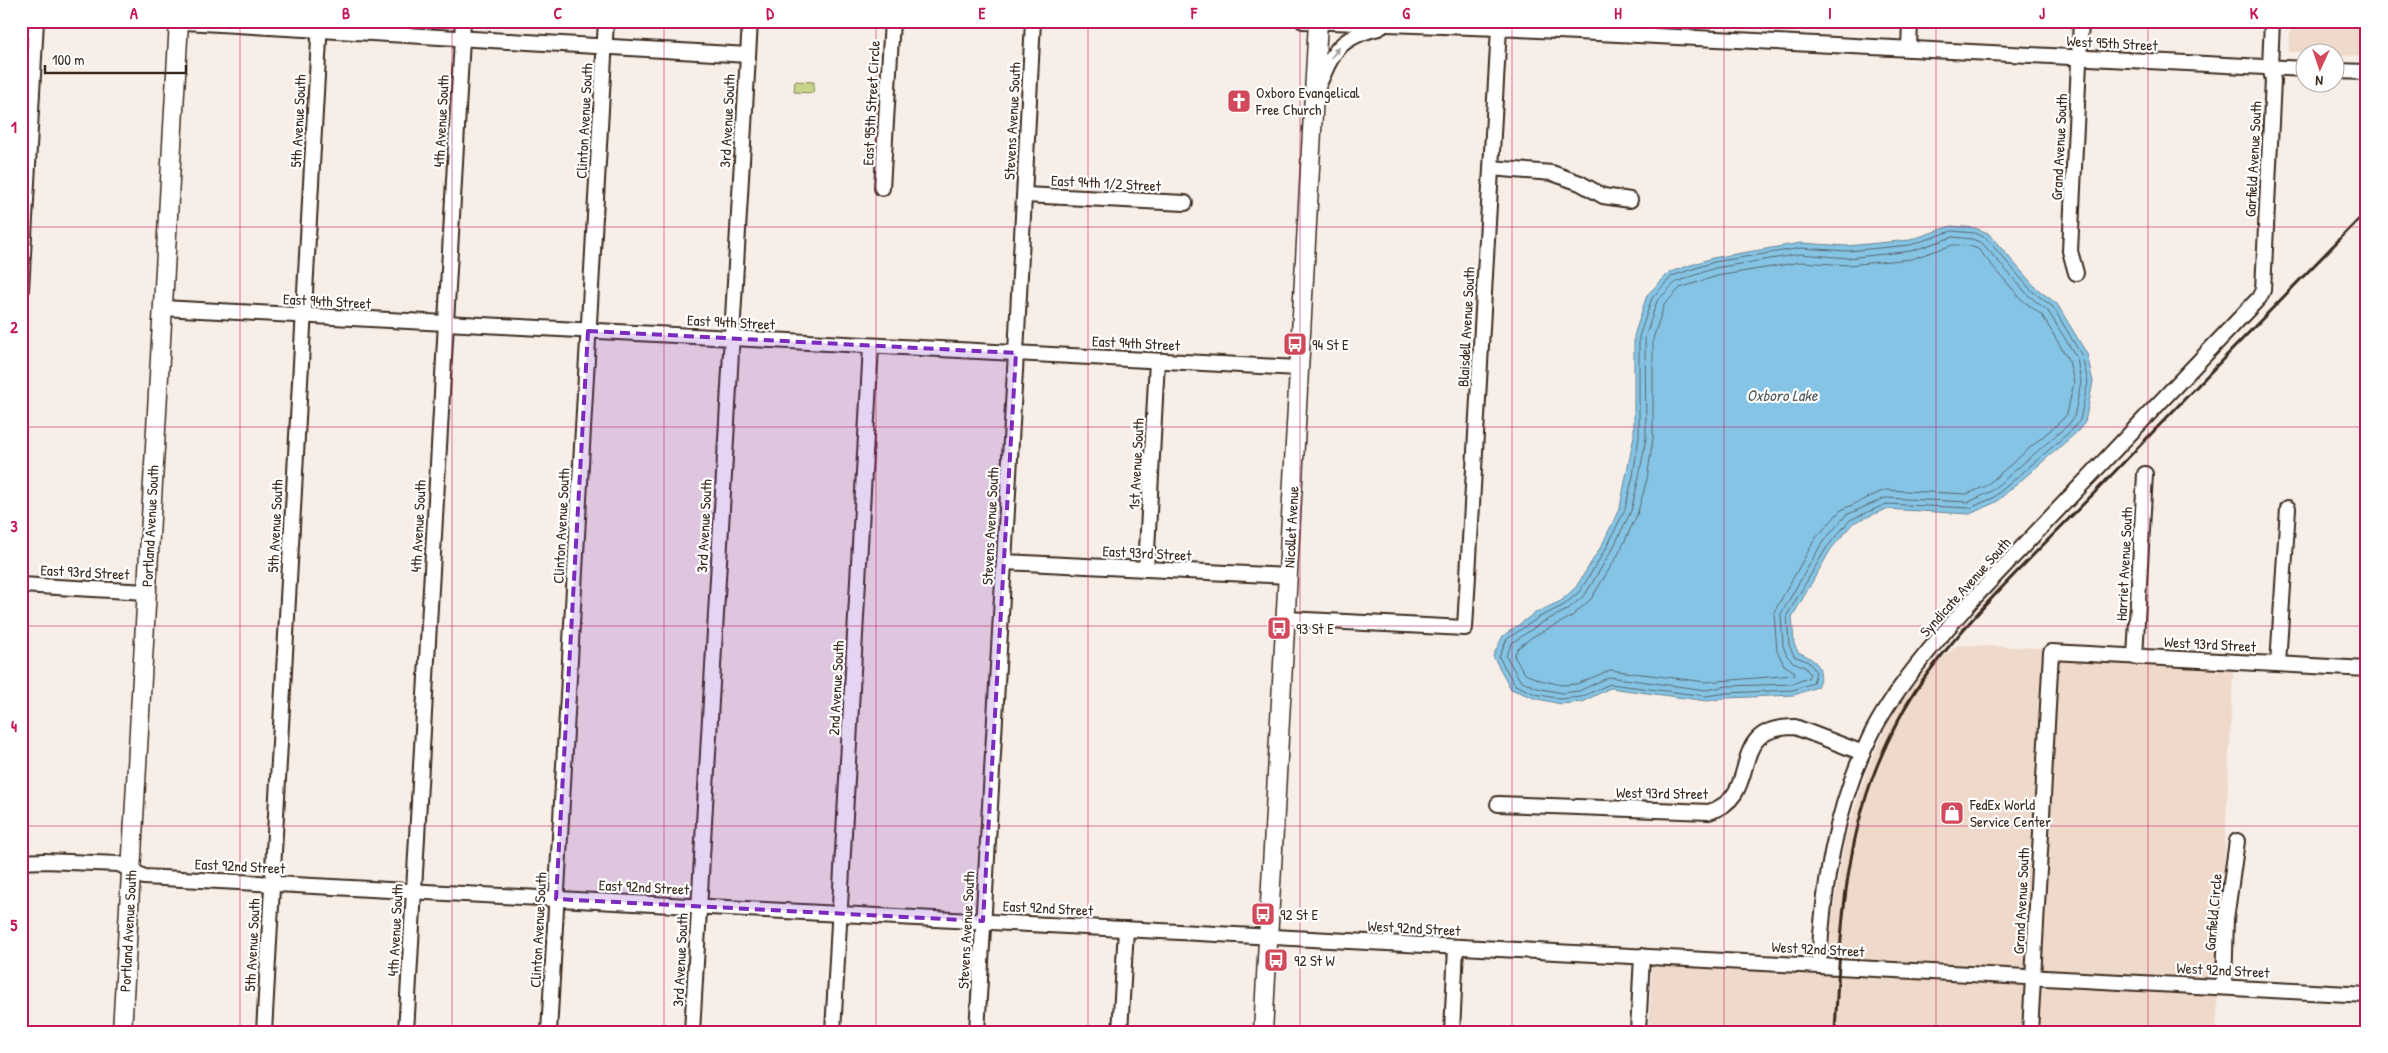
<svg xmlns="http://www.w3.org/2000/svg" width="2388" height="1053" viewBox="0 0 2388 1053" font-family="'Patrick Hand',sans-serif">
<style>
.built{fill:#eed9cb}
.green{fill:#c9d588;stroke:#828053}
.water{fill:#85c4e5;stroke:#678695}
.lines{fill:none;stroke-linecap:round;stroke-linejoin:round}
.shore{stroke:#59686e;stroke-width:1}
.minor-casing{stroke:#3b2a1e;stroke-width:18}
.major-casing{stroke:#3b2a1e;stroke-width:21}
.minor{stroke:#fff;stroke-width:14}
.major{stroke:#fff;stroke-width:18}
.rail{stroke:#3b2a1e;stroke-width:3}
.oneway{fill:#a79f9a}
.marked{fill:#7b2cbf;fill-opacity:0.2;stroke:#7b2cbf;stroke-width:4;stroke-dasharray:10 6;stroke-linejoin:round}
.grid{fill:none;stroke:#c2185b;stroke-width:1;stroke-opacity:0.55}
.labels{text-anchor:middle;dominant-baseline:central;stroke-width:4.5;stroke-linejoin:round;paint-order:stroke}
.street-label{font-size:15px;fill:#3b2a1e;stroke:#fff}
.poi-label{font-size:15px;fill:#3b2a1e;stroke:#fff;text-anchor:start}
.water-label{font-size:16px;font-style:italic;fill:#51585a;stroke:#fff}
.neatline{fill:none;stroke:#c2185b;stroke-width:2}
.grid-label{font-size:16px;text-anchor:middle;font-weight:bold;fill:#c2185b}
</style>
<rect width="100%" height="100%" fill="#f7eee7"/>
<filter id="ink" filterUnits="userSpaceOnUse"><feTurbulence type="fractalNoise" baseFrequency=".02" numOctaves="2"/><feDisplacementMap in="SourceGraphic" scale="10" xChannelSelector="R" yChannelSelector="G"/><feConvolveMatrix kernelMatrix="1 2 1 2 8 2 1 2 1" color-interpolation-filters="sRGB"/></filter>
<g filter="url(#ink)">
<g class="built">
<polygon points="2291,21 2367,21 2367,56 2336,55 2336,52 2289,52"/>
<polygon points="1958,645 2234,655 2216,1032 1649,1032 1652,965 1829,975 1832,917 1845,839 1867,770 1894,710 1925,671"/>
</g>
<polygon class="green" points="795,81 814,82 813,93 794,92"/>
<path class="water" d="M1951 226 1975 228 1988 233 2036 288 2057 304 2087 354 2093 382 2085 422 2077 432 1996 502 1970 514 1886 509 1853 523 1831 549 1792 617 1794 644 1798 652C1816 660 1826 667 1817 687L1794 695 1727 698 1707 701 1610 688 1582 702 1561 704 1534 698 1511 689 1493 656 1503 636 1535 613 1561 601 1576 587 1602 545 1620 507 1634 436V336L1647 295 1670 272 1712 258 1801 243 1847 246 1910 240Z"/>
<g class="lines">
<g class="shore">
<polygon points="1952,231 1974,233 1986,238 2032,291 2053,307 2082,356 2088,382 2080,420 2073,429 1993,498 1970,508 1886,504 1850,520 1827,547 1787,615 1789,645 1794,656 1809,662 1816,672 1813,683 1793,690 1727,693 1706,696 1610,684 1581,697 1561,699 1535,694 1515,685 1499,657 1507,639 1538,618 1564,605 1580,591 1607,547 1625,509 1633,476 1639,437 1639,337 1652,298 1672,276 1714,262 1801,248 1848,251 1910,245"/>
<polygon points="1953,237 1972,239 1982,243 2028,295 2048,311 2077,358 2081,382 2074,417 2069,424 1990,492 1969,502 1885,498 1846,515 1822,543 1781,614 1783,646 1787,656 1793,662 1805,667 1810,674 1808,678 1792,684 1727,686 1706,690 1609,677 1579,691 1562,693 1537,688 1520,680 1506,656 1512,643 1541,623 1567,610 1585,595 1612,550 1631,511 1639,477 1646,438 1645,338 1657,301 1676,282 1715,268 1801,254 1848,258 1911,251"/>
<polygon points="1953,245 1970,246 1978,249 2022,300 2042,315 2069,361 2074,382 2067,414 2063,419 1986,486 1967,494 1885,490 1841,510 1815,539 1774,612 1777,651 1784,665 1795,672 1794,675 1706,682 1610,670 1577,684 1562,685 1540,680 1525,674 1514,656 1518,648 1532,637 1571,617 1591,599 1619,553 1637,515 1647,479 1653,438 1653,339 1664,305 1680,288 1717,276 1801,262 1848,265 1911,259"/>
</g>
<g class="minor-casing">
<g id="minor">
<polyline points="168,21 748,55"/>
<polyline points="1303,21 1499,28 2306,69"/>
<polyline points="1909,49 1910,21"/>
<polyline points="2336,71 2367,72"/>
<path d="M1317 89C1333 52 1337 38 1379 28"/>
<polyline points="1491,168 1552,173 1580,183 1603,196 1630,200"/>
<polyline points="882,188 892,21"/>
<polyline points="1025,195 1185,203"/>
<polyline points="2076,273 2070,251 2081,21"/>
<polyline points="21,290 36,21"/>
<polyline points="162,308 1299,368"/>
<polyline points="1004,562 1288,576"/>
<polyline points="1146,569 1157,361"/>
<polyline points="21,585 147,592"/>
<polyline points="1286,619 1465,628 1499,28"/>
<polyline points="2135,657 2145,474"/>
<polyline points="2278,664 2288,508"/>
<path d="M1498 804 1709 812C1766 794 1722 727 1795 727L1863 753"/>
<polyline points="21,862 44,861 119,864 144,877 2367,995"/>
<path d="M1819 965C1823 887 1835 808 1870 737 1893 690 1937 640 1972 600L2259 298 2263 290 2273 80 2270 67 2272 21"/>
<polyline points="2224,987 2226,919 2237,841"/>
<polyline points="264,1032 320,21"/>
<polyline points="406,1032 463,21"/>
<polyline points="549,1032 606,21"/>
<polyline points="692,1032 750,21"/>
<polyline points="833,1032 871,346"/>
<polyline points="977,1032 1016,353 1033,21"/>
<polyline points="1120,1032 1126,929"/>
<polyline points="1452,1032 1456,947"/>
<polyline points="1638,1032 1642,956"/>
<polyline points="2030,1032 2051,652 2367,669"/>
</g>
</g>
<g class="major-casing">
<g id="major">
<polyline points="122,1032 179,21"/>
<polyline points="1263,1032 1318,21"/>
</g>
</g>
<use href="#minor" class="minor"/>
<use href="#major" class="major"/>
<path class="rail" d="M1835 1032C1840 943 1843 850 1877 766 1889 737 1904 706 1922 681 1972 613 2039 550 2098 489 2187 396 2277 303 2367 211"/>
</g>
<defs><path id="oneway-solid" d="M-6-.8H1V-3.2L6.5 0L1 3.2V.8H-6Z" transform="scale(1.25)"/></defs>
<use class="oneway" href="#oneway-solid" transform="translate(1335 53) rotate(-52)"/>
</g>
<path class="marked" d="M588 331 1016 353 983 921 556 899Z"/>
<path class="grid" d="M240 21V1032M452 21V1032M664 21V1032M876 21V1032M1088 21V1032M1300 21V1032M1512 21V1032M1724 21V1032M1936 21V1032M2148 21V1032M21 227H2367M21 427H2367M21 626H2367M21 826H2367"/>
<defs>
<g id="church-square" transform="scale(1.25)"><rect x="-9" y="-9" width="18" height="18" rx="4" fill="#d1495b" stroke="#fff"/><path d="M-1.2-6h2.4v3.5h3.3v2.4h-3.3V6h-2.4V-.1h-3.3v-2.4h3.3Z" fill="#fff"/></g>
<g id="bus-square" transform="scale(1.25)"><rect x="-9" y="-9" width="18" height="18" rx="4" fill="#d1495b" stroke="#fff"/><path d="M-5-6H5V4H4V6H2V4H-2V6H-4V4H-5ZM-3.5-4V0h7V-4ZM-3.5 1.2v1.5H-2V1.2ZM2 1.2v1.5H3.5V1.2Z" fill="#fff"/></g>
<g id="shop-square" transform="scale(1.25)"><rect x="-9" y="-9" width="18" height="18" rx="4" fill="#d1495b" stroke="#fff"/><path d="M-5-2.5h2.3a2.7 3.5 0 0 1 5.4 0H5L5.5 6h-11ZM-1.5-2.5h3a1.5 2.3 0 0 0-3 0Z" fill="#fff"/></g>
</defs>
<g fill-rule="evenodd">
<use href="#church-square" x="1239" y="101"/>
<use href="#bus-square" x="1295" y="344"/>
<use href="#bus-square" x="1279" y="628"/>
<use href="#shop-square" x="1952" y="813"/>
<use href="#bus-square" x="1263" y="914"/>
<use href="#bus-square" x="1276" y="960"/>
</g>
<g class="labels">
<g class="street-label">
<text transform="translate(2112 43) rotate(3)">West 95th Street</text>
<text transform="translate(871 103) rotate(-87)">East 95th Street Circle</text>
<text transform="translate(298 121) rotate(-87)">5th Avenue South</text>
<text transform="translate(441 121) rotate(-87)">4th Avenue South</text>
<text transform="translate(584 121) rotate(-87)">Clinton Avenue South</text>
<text transform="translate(727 121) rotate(-87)">3rd Avenue South</text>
<text transform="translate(1012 121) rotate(-87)">Stevens Avenue South</text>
<text transform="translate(2059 147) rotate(-87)">Grand Avenue South</text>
<text transform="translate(2253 159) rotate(-87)">Garfield Avenue South</text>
<text transform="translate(1106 183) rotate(3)">East 94th 1/2 Street</text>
<text transform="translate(327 301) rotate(3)">East 94th Street</text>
<text transform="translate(731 322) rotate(3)">East 94th Street</text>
<text transform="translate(1466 327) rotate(-87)">Blaisdell Avenue South</text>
<text transform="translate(1136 343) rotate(3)">East 94th Street</text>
<text transform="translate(1136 464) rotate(-87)">1st Avenue South</text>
<text transform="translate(150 526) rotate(-87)">Portland Avenue South</text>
<text transform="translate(275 526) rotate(-87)">5th Avenue South</text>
<text transform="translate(418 526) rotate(-87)">4th Avenue South</text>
<text transform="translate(561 526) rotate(-87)">Clinton Avenue South</text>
<text transform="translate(704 526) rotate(-87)">3rd Avenue South</text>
<text transform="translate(990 526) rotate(-87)">Stevens Avenue South</text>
<text transform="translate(1291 527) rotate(-87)">Nicollet Avenue</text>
<text transform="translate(1147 553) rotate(3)">East 93rd Street</text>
<text transform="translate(2124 564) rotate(-87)">Harriet Avenue South</text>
<text transform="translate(85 572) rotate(3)">East 93rd Street</text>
<text transform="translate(1965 587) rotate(-48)">Syndicate Avenue South</text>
<text transform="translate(2210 644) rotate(3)">West 93rd Street</text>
<text transform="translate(836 688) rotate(-87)">2nd Avenue South</text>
<text transform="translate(1662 793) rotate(1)">West 93rd Street</text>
<text transform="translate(240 866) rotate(3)">East 92nd Street</text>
<text transform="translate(644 887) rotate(3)">East 92nd Street</text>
<text transform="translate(2021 901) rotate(-87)">Grand Avenue South</text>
<text transform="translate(1048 908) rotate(3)">East 92nd Street</text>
<text transform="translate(2213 912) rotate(-85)">Garfield Circle</text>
<text transform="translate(1414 928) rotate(3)">West 92nd Street</text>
<text transform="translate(395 930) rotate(-87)">4th Avenue South</text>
<text transform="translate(538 930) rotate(-87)">Clinton Avenue South</text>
<text transform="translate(966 930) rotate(-87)">Stevens Avenue South</text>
<text transform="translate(128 931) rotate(-87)">Portland Avenue South</text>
<text transform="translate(252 945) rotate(-87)">5th Avenue South</text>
<text transform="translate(1818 949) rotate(3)">West 92nd Street</text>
<text transform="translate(680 960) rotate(-87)">3rd Avenue South</text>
<text transform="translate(2223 970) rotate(3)">West 92nd Street</text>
</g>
<g class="poi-label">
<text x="1256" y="92">Oxboro Evangelical<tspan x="1256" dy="17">Free Church</tspan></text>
<text x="1312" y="344">94 St E</text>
<text x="1296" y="628">93 St E</text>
<text x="1970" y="804">FedEx World<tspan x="1970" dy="17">Service Center</tspan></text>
<text x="1280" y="914">92 St E</text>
<text x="1294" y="960">92 St W</text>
</g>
<g class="water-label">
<text x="1782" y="395">Oxboro Lake</text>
</g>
</g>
<rect width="2388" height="1053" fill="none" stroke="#fff" stroke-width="55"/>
<g transform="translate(2320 68) rotate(183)"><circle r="24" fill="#ffffff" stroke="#b1aaa5"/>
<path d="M0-4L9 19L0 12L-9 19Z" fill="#d1495b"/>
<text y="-8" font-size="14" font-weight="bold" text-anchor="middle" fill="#3b2a1e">N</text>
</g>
<path d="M45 65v8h141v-8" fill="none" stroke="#3b2a1e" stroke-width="2.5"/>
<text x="52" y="65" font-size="15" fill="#3b2a1e" stroke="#ffffff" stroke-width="4" paint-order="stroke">100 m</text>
<rect x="28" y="28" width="2332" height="998" class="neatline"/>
<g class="grid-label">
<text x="134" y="19">A</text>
<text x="346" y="19">B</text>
<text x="558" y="19">C</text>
<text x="770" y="19">D</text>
<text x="982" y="19">E</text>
<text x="1194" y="19">F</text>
<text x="1406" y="19">G</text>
<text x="1618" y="19">H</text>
<text x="1830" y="19">I</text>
<text x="2042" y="19">J</text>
<text x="2254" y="19">K</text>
<text x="14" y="133">1</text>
<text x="14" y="333">2</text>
<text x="14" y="532">3</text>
<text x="14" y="732">4</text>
<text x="14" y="931">5</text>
</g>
</svg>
